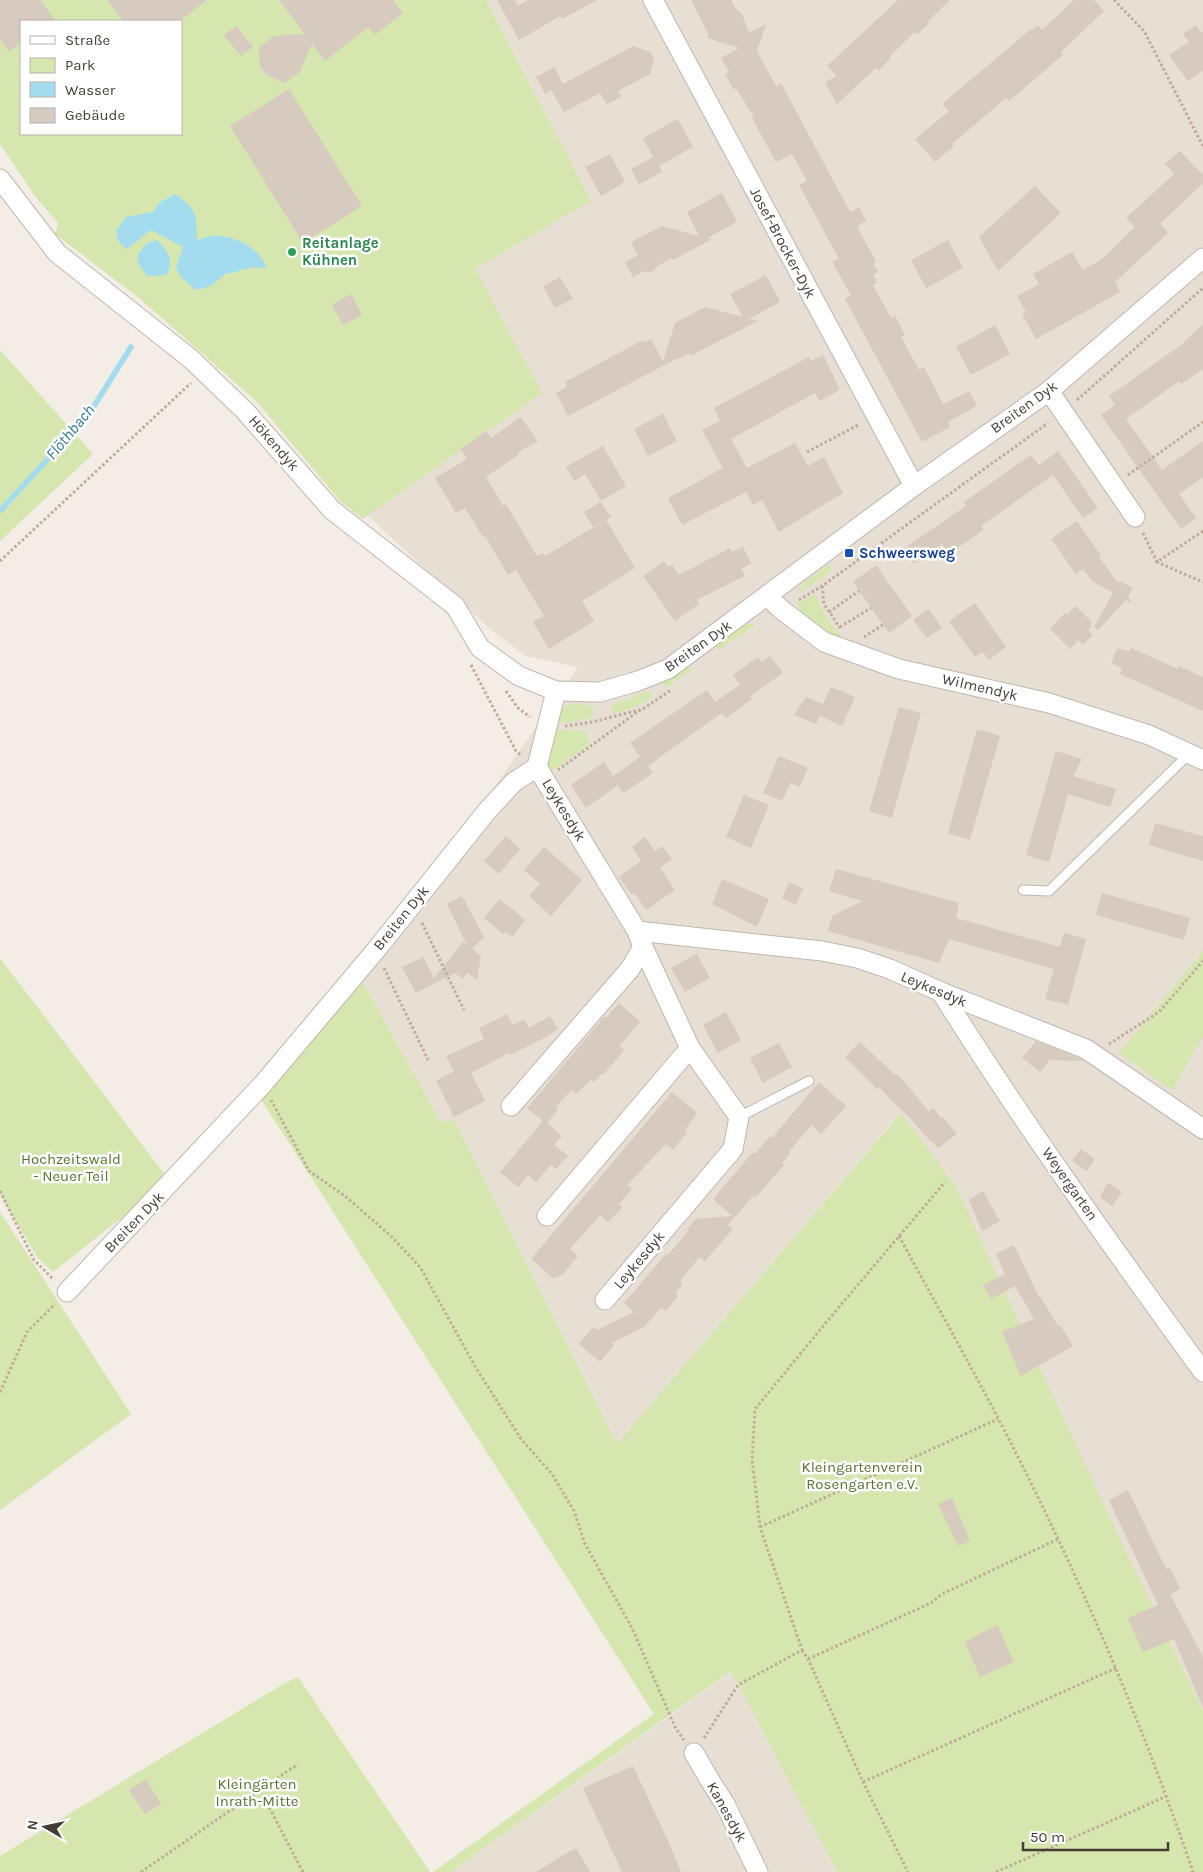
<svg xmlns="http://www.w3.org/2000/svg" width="1203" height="1872" viewBox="0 0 1203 1872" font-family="Karla,sans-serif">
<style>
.residential{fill:#e7ded4}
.green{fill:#d6e6af;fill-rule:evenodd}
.parking{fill:#e1dedb}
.water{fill:#a3dcef}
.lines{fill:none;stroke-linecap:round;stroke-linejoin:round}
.stream{stroke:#a3dcef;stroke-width:5.5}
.building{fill:#d7cabf}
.lane-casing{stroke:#c1b6ac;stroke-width:11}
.street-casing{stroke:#c1b6ac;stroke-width:21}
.path{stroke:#c0ac9a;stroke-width:3;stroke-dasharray:2.5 2.5;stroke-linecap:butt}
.lane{stroke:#fff;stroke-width:9}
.street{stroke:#fff;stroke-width:19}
.leisure-dot{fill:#2e9e5b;stroke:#fff;stroke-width:2}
.transit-dot{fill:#1a4fb4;stroke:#fff;stroke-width:2}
.labels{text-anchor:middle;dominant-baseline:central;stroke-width:5;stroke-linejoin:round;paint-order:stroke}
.leisure-label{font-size:15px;font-weight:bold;fill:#27864d;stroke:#fff;text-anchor:start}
.street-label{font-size:15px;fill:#453d35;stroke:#fff}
.transit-label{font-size:15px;font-weight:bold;fill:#164399;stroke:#fff;text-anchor:start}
.park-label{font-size:15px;fill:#53762a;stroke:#fff}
.water-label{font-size:16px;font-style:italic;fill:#2c7b97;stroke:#fff}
</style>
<rect width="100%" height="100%" fill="#f3ede6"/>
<g class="residential">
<polygon points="486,0 1203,0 1203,1710 1124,1548 900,1113 614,1449 454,1120 441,1122 361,979 578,667 526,656 490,629 367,515 475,269 591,201"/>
<polygon points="732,1671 837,1872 451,1872 660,1723"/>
</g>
<g class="green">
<path d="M0 0H486L591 201 475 269 542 393 363 519 340 501 257 402 139 298 55 234 58 223 34 195 0 144ZM21 21H181V134H21Z"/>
<polygon points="0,350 93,454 0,541"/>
<polygon points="828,565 832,571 798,594 803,583"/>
<path d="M815 594C822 610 828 623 841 635L840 638C825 630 800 622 798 603Z"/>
<polygon points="754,623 755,625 719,650 715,645 742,626"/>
<polygon points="689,664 692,669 666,688 663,682"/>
<polygon points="649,690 652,697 637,706 613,714 611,704 631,698"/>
<path d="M576 703 594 707 592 718 566 723 551 721C558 710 564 705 576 703Z"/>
<polygon points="553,730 586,731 590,744 551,771 545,760"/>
<polygon points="1203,951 1203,1036 1172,1090 1119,1053"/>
<polygon points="0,958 169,1180 53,1272 38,1258 0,1195"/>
<polygon points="361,979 441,1122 454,1120 617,1444 901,1113 955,1185 1124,1548 1203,1710 1203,1872 837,1872 731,1671 451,1872 433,1872 654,1714 261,1099"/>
<polygon points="0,1212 131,1414 0,1510"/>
<polygon points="298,1677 430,1872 0,1872 0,1856 283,1684"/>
</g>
<g class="parking">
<polygon points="702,105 726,149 721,152 698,107"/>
<polygon points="744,181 769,230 765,232 739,184"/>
<polygon points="788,263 811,307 806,310 781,267"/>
<polygon points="831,343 853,385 849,387 825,346"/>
<polygon points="859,397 884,443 879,445 854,399"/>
</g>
<g class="water">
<path d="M175 194C198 211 196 213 197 240 202 239 207 236 212 236 236 235 257 246 267 268L255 267 225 274 211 286 196 290 181 277 176 267 183 247 151 230 127 249 118 241 116 231 126 217 153 212 159 203Z"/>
<path d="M157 240C168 251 175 262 166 275L147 276 140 266 137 258C142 247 146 242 157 240Z"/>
</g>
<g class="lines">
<polyline class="stream" points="0,511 89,414 131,347"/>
</g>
<g class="building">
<polygon points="0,0 40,0 56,21 21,21 21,42 9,52 0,39"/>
<polygon points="107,0 207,0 179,21 124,21"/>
<polygon points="279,0 393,0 403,13 375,35 368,27 325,61 312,44 299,73 284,83 267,75 260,66 259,47 274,36 305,34"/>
<polygon points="497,0 515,0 518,6 528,0 597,0 562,19 560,16 519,40"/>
<polygon points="691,0 731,0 736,9 742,14 749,33 766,24 757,51 776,86 781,83 850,212 859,207 866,221 857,226 876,262 873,264 878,272 873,275 877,283 873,285 891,318 895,316 905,335 901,337 919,370 924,367 943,404 969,391 977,406 948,422 950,427 922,442 845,299 851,295 832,262 839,259 799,185 807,181 792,154 776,162 752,118 754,117 736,88 734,90 725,74 729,72 721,58 739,48 708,38 708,33"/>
<polygon points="898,0 950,0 928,21 929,23 923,29 917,34 915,32 890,56 891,58 879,70 876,68 837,104 825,82 837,76 827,66"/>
<polygon points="1074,0 1094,0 1104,11 1061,52 1063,55 1009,101 1006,98 952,144 954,146 935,162 915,139 949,111 942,104 1031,29 1032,30 1038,25 1042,30"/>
<polygon points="1196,25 1201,33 1203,31 1203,70 1188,81 1169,55 1189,42 1183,34"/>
<polygon points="236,26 253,47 241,56 224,35"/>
<polygon points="633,46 650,52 654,58 650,74 618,91 621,97 607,104 600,93 564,112 551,90 545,94 536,77 554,67 563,84"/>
<polygon points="289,89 362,206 303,243 230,126"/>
<polygon points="678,119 693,147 659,166 662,172 639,184 631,169 653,157 643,138"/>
<polygon points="1180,151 1203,175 1203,183 1160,224 1168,233 1115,282 1120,292 1036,339 1022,314 1026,312 1017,296 1039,284 1033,274 1072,252 1083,270 1101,260 1135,227 1126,218 1174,174 1165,164"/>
<polygon points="610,154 625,182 601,196 585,167"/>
<polygon points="1035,186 1061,213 998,271 979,237"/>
<polygon points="722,193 737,222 707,238 712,239 673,260 670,259 656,267 655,270 649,273 644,271 633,277 625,262 638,255 631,242 662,226 699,236 687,212"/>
<polygon points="948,240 963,268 926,288 911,260"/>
<polygon points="766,275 780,302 749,319 758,321 692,355 688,354 678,359 676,359 568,416 556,393 567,387 565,382 643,340 644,343 651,339 663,361 675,323 705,307 743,317 730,294"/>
<polygon points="560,277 573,299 555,308 543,286"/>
<polygon points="351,294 362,315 343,325 332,305"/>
<polygon points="1203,324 1203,369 1181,384 1179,381 1126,419 1162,470 1203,441 1203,477 1179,494 1196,518 1181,529 1101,415 1115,405 1109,396 1181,345"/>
<polygon points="995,325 1010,354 971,375 956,347"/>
<polygon points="823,355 840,390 819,401 815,393 731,439 747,468 795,443 808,466 824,457 843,493 779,532 762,500 753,505 746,492 682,525 668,498 723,468 702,430 720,421 714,408 809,357 811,361"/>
<polygon points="663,414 677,441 648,456 634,429"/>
<polygon points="521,417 538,441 518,452 519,454 486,477 503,506 506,504 537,556 543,553 545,556 606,520 635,568 582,601 594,621 549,649 533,622 544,616 516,570 508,575 485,536 483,537 465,508 456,513 435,478 467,459 461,449 486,431 491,438"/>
<polygon points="603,446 626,486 601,501 585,474 574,481 566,467"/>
<polygon points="1058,451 1098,508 1083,518 1053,475 981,526 983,530 949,554 942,544 914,564 903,549 966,506 964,502 1031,455 1039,465"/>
<polygon points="601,502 611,517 593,527 584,512"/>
<polygon points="1077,521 1101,556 1099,557 1118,583 1119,581 1133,588 1128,597 1132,603 1126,600 1098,630 1094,627 1113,593 1092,581 1083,569 1076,574 1051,539"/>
<polygon points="743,547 751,563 741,569 745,576 697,600 699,604 675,621 643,576 664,561 668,567 672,565 679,575 730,548 732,552"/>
<polygon points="876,565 912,616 889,633 853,582"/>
<polygon points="975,603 1006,647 989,660 983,652 975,657 949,621"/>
<polygon points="1075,606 1091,621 1091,627 1088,630 1093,635 1083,645 1078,640 1070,649 1050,629 1065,613 1067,615"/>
<polygon points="929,609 942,628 927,638 913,620"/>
<polygon points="1131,648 1178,669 1179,666 1203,677 1203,711 1120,674 1122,668 1111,663 1117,649 1123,649 1129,652"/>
<polygon points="770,656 783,673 750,696 752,699 726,718 722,713 675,746 648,766 653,773 623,793 618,785 586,808 571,785 604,762 613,776 640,757 630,743 707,690 715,702 740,685 733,675 758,657 762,662"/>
<polygon points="831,687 855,697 842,726 820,716 816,724 794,715 806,697 823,704"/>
<polygon points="899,707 921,713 892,818 869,811"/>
<polygon points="977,729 1000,736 970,840 948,833"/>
<polygon points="1056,751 1082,759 1073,776 1116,789 1110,807 1068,794 1049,862 1026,855"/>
<polygon points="779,756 808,768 800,787 790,783 782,801 763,793"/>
<polygon points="744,795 769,805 751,848 726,837"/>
<polygon points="1155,823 1203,836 1203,861 1149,845"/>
<polygon points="506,836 520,849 499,874 484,861"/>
<polygon points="645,837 655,851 662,846 672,859 660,868 675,890 646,910 635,894 631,894 619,877 641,861 632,847"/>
<polygon points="544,847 582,880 551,916 529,896 540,884 524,870"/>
<polygon points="836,869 959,903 956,918 1060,947 1064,933 1086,939 1068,1005 1045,999 1054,969 949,939 939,963 828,931 832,916 862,901 829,891"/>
<polygon points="722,879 769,899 757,927 712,904"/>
<polygon points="789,882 803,888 796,905 782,898"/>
<polygon points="1102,893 1190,918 1184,940 1096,915"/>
<polygon points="462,896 484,937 472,949 481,956 477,980 468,973 463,979 455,973 416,993 402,967 423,957 434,978 463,942 467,945 447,904"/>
<polygon points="500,899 525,920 512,937 506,932 503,934 484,918"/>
<polygon points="697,954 710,978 685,992 671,968"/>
<polygon points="619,1003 640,1022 619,1046 624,1050 603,1075 602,1073 594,1082 591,1080 576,1094 571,1090 556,1107 557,1111 547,1123 562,1136 554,1145 568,1156 556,1169 551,1165 536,1182 528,1175 518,1187 500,1172 543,1121 527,1108 604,1017 607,1017"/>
<polygon points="726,1012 741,1040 718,1053 703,1025"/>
<polygon points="507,1014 513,1025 524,1020 529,1028 550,1016 558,1029 544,1038 510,1055 509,1053 471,1073 485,1101 454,1117 436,1081 454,1071 446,1056 484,1039 479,1028"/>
<polygon points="1036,1041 1081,1059 1083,1061 1050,1060 1040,1072 1022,1058"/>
<polygon points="860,1042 895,1075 896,1074 903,1080 929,1112 933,1108 941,1118 943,1117 957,1134 938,1148 932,1141 931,1142 909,1117 893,1102 879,1087 877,1089 845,1057"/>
<polygon points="779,1043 792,1067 763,1083 750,1058"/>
<polygon points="819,1082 846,1106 821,1134 811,1125 789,1152 790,1153 782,1163 784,1165 756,1197 754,1195 728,1225 733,1229 705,1261 700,1257 681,1279 682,1285 675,1293 678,1296 666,1311 661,1308 644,1327 612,1343 614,1345 600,1362 579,1344 593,1327 597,1330 634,1312 624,1303 666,1254 668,1255 689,1230 687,1229 696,1219 732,1216 713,1199 752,1153 756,1153 770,1136 772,1138"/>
<polygon points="672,1092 697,1113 685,1130 687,1132 673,1150 666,1144 627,1185 632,1189 619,1204 623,1207 608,1222 600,1215 570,1249 578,1256 562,1275 553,1278 531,1259"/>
<polygon points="1081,1149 1095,1159 1086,1171 1072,1160"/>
<polygon points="1108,1183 1122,1192 1112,1206 1100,1197"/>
<polygon points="983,1191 1000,1221 982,1231 969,1200"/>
<polygon points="1014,1245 1039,1297 1040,1296 1058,1326 1060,1325 1073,1346 1021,1376 1002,1332 1034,1319 1015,1286 991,1299 983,1285 1005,1274 996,1254"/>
<polygon points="1128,1490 1166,1569 1170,1567 1180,1589 1170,1594 1203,1657 1203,1708 1174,1639 1143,1652 1128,1618 1158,1605 1109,1500"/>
<polygon points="952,1498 970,1541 958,1546 938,1504"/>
<polygon points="997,1625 1014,1662 980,1677 965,1642"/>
<polygon points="633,1766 670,1845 681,1872 622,1872 583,1788"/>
<polygon points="146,1779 161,1804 145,1814 129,1790"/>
<polygon points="576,1848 590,1872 536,1872 560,1857"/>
</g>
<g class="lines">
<g class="lane-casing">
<g id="lane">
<polyline points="1023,890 1049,891 1189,754"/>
<polyline points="739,1117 809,1081"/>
</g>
</g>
<g class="street-casing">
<g id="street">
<polyline points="653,0 914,486"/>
<polyline points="0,179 57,253 191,359 245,411 332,510 455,606 480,648 519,676 556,691 600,692 638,681 668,669 914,486 1049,391 1203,258"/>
<polyline points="1049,391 1135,517"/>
<polyline points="767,596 782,610 824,642 899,669 1049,703 1149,735 1203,760"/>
<polyline points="537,767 637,931 643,947 690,1048 739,1117 733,1149 605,1300"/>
<polyline points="637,931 822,951 857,958 890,969 941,992 1086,1049 1203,1129"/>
<path d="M941 992C1023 1123 1113 1248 1203 1372"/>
<polyline points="511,1106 630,969 643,947"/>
<polyline points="547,1216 690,1048"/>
<polyline points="67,1292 263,1084 376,950 487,811 514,782 537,767 556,691"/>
<polyline points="694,1753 709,1779 725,1804 758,1872"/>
</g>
</g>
<g class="path">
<polyline points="1114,0 1144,31 1203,146"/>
<polyline points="1077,400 1203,288"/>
<polyline points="807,452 860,424"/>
<polyline points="1128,475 1203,422"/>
<polyline points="1203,531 1157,562 1203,582"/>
<polyline points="1143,533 1157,562"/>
<polyline points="0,561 191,383"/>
<polyline points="822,586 824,604 840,628"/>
<polyline points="799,600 822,586 1048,423"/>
<polyline points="829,612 859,591"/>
<polyline points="840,627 871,608"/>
<polyline points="864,637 883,625"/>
<polyline points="471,665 516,751 521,755"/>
<polyline points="506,691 518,708 530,717"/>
<polyline points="565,726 592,722 643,709 671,690"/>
<polyline points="558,770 640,710"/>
<polyline points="422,923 464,1010"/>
<polyline points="384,968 428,1060"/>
<polyline points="1109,1044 1159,1012 1203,961"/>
<polyline points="271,1100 309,1171 345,1196 392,1237 420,1267 476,1368 521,1439 552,1474 574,1511 585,1544 632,1628 676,1729 684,1740"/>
<polyline points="0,1191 34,1260 54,1280"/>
<path d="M899 1236C932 1297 966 1357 998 1418 1074 1564 1140 1716 1193 1872"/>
<polyline points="0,1392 27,1332 55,1304"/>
<polyline points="760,1527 998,1419"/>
<polyline points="802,1650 808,1659 863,1782 908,1872"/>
<polyline points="808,1659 931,1603 942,1594 1058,1539"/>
<polyline points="704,1738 738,1685 802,1650 760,1527 752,1459 755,1409 829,1319 945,1182"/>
<polyline points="863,1782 1116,1668"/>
<polyline points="260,1790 303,1872"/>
<polyline points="141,1872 298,1764"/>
<polyline points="996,1872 1167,1796"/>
</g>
<use href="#lane" class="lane"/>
<use href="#street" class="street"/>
</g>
<circle class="leisure-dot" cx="292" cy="252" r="5"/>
<rect class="transit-dot" x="844" y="548" width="10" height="10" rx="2.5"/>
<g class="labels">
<g class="leisure-label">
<text x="302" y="243">Reitanlage<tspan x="302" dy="17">Kühnen</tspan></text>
</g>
<g class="street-label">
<text transform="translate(783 243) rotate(62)">Josef-Brocker-Dyk</text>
<text transform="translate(1024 407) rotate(-36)">Breiten Dyk</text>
<text transform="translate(274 443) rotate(49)">Hökendyk</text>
<text transform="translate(698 646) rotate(-35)">Breiten Dyk</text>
<text transform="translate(980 687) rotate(13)">Wilmendyk</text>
<text transform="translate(564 810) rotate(59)">Leykesdyk</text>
<text transform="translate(401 918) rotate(-51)">Breiten Dyk</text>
<text transform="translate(934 989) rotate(23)">Leykesdyk</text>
<text transform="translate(1070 1184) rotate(55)">Weyergarten</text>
<text transform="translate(134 1222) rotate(-46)">Breiten Dyk</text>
<text transform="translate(639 1260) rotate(-50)">Leykesdyk</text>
<text transform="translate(727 1812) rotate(61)">Kanesdyk</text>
</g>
<g class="transit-label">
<text x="859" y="553">Schweersweg</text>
</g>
<g class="park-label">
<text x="71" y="1159">Hochzeitswald<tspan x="71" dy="17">- Neuer Teil</tspan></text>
<text x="862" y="1467">Kleingartenverein<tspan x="862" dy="17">Rosengarten e.V.</tspan></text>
<text x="257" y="1784">Kleingärten<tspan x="257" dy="17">Inrath-Mitte</tspan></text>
</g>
<g class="water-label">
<text transform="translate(70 432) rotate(-50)">Flöthbach</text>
</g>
</g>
<rect x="20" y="20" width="162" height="115" fill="#ffffff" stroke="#b5b1ae"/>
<rect x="30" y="36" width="25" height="8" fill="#ffffff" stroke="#b5b1ae"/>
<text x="65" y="45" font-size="15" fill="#453d35">Straße</text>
<rect x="30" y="58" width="25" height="15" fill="#d6e6af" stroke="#b5b1ae"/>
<text x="65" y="70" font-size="15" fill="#453d35">Park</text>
<rect x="30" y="82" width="25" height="15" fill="#a3dcef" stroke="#b5b1ae"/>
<text x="65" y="95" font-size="15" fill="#453d35">Wasser</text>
<rect x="30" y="108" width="25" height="15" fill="#d7cabf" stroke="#b5b1ae"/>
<text x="65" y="120" font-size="15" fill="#453d35">Gebäude</text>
<g transform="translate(45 1827) rotate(279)" stroke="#ffffff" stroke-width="4" paint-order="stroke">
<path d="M0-4L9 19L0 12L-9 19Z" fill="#453d35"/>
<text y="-8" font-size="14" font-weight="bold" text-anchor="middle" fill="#453d35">N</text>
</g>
<path d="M1023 1842v8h145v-8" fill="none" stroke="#453d35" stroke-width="2.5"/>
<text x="1030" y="1842" font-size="15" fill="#453d35" stroke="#ffffff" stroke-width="4" paint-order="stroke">50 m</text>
</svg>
